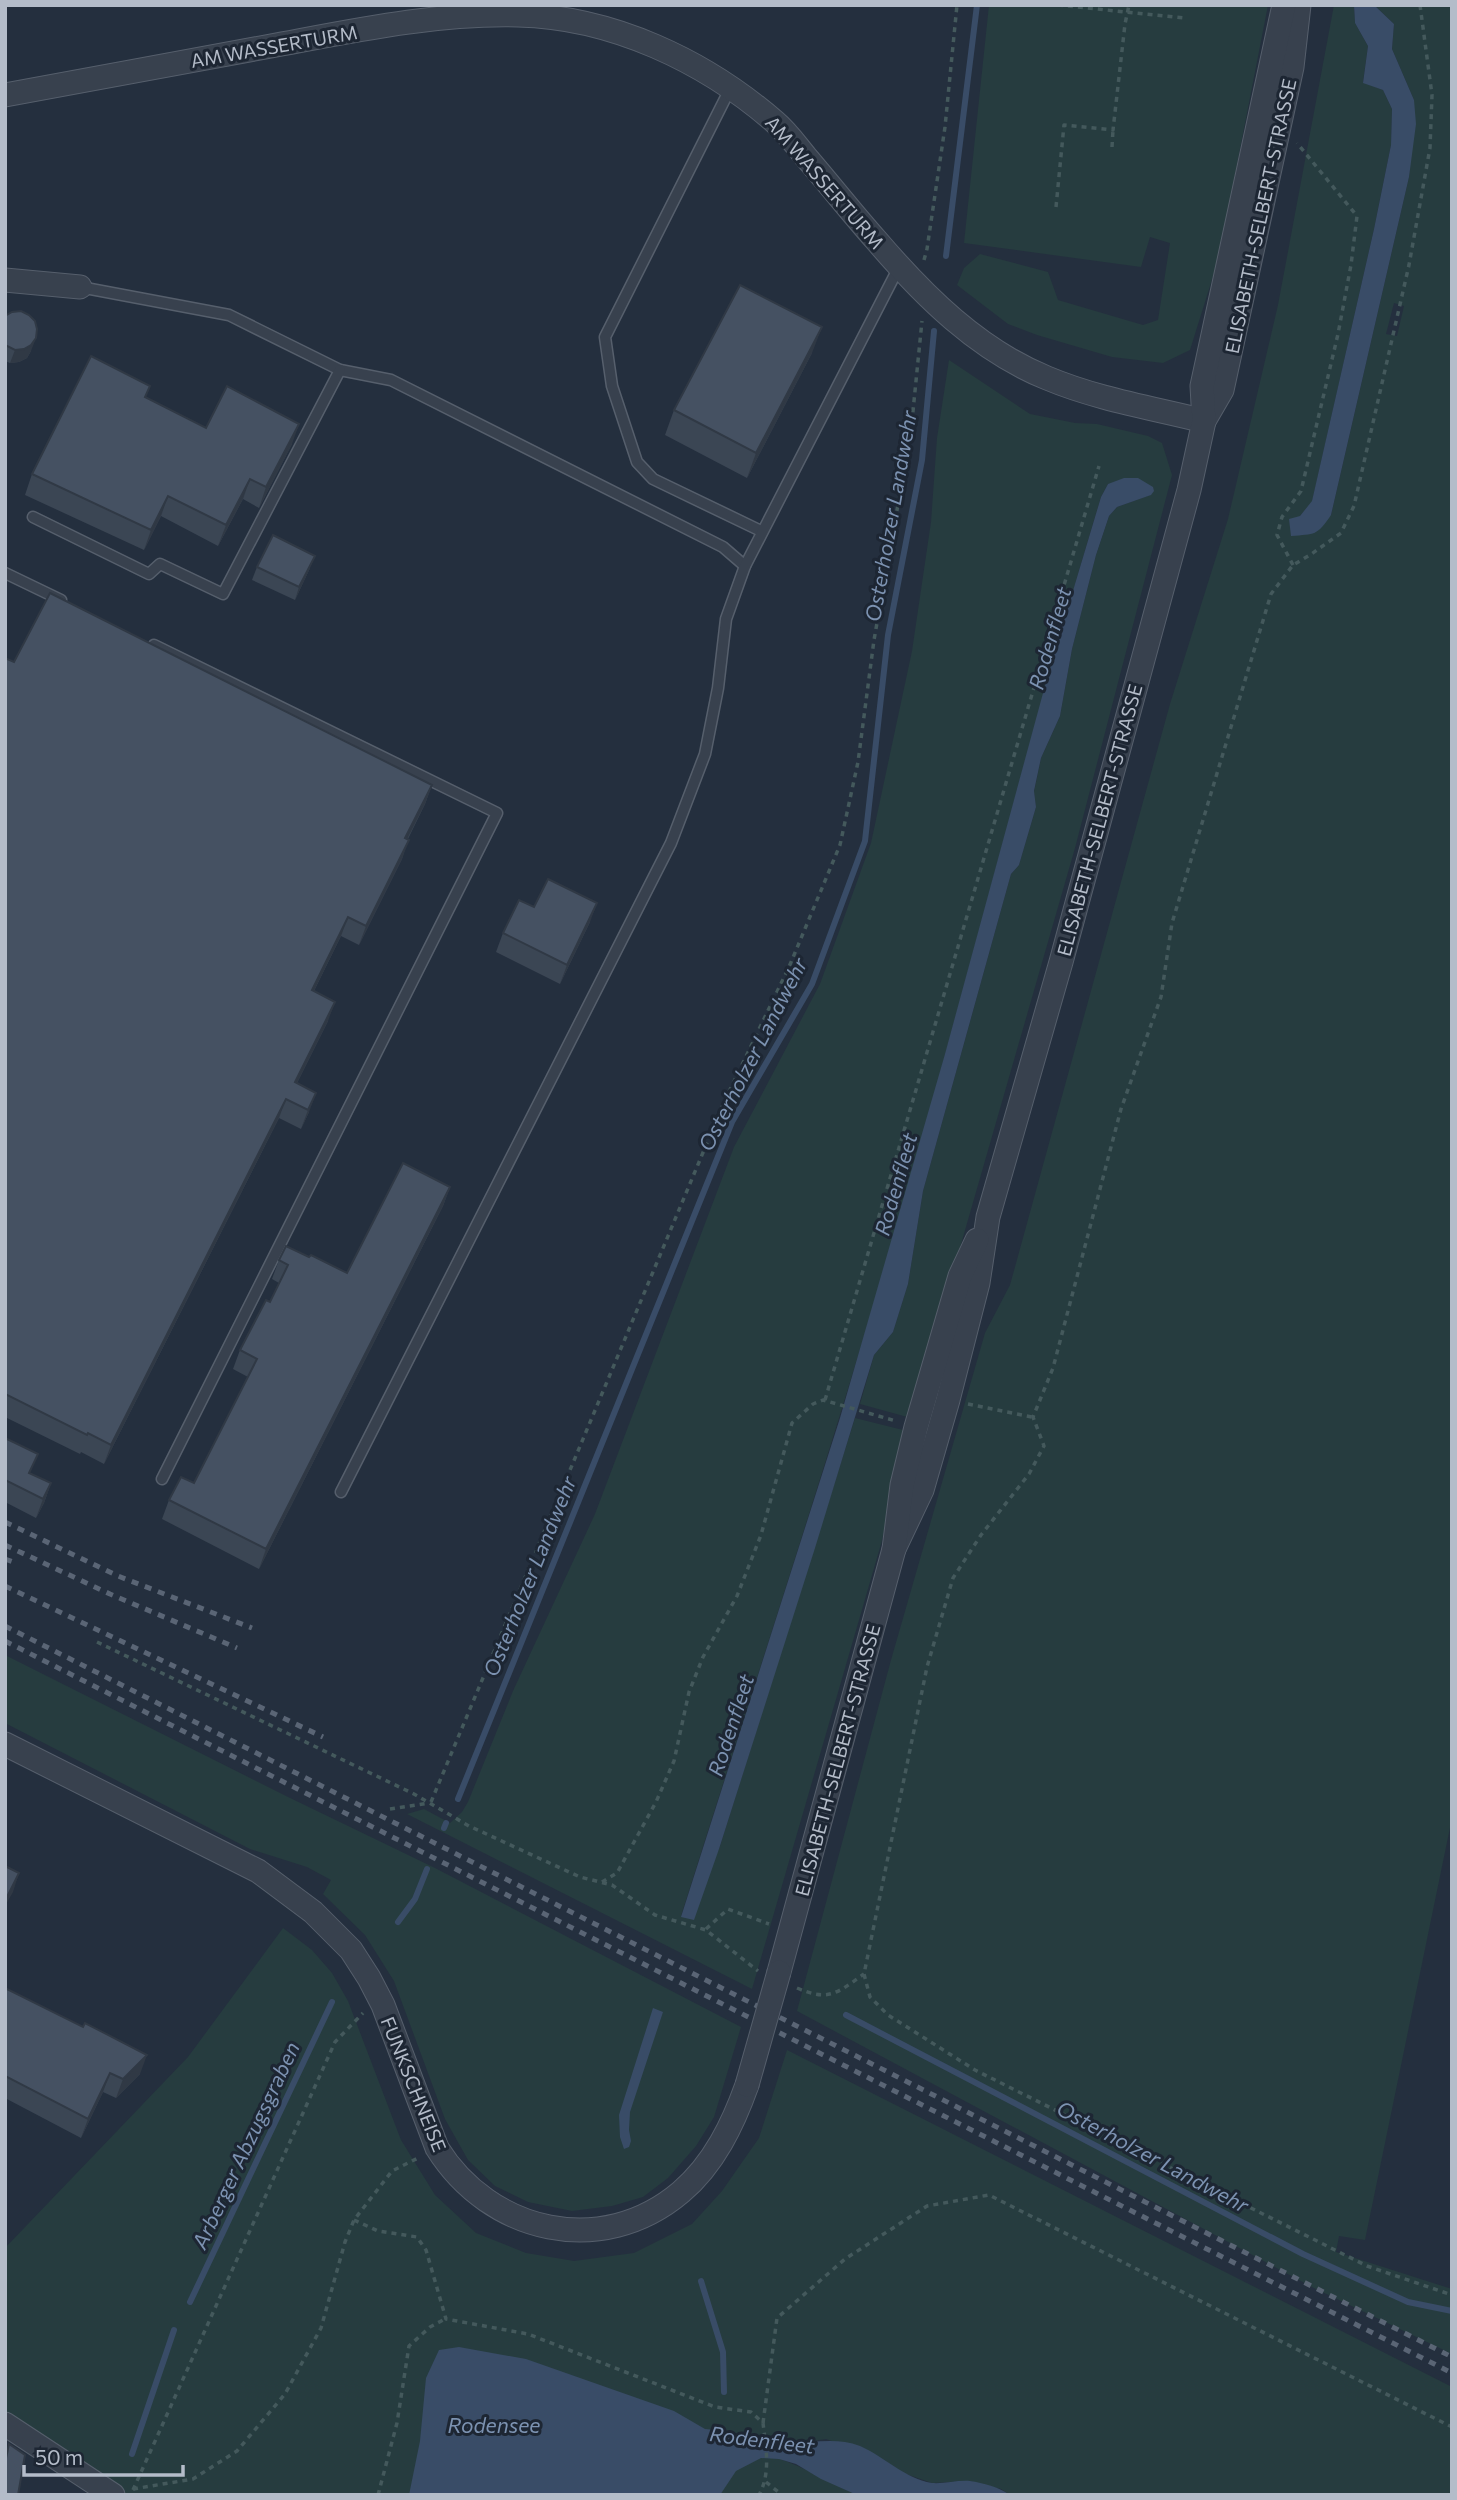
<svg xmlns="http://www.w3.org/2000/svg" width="1457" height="2500" viewBox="0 0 1457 2500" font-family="Commissioner,sans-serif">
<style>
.green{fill:#263c3f;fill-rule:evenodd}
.water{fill:#394c67}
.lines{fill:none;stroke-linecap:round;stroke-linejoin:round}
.stream{stroke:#394c67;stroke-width:6}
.lane-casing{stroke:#565f6c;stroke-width:13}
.street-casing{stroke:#565f6c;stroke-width:25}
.path{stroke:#44595c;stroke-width:3.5;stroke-dasharray:5 5;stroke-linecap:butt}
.lane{stroke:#38414e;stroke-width:10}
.street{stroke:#38414e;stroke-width:23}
.rail{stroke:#5a6575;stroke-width:5;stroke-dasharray:7 7;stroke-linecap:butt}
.street-bridge-casing{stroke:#565f6c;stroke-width:25;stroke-linecap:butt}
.street-bridge{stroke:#38414e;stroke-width:23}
.wall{fill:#3b4654}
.shaded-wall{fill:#303945}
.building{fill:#455162;stroke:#303945;stroke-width:2}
.labels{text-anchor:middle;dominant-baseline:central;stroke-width:6;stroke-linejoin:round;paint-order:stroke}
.street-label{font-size:19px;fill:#b4bcc9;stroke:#1d2633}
.water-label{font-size:21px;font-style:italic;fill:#7c92b1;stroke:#1d2633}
</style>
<rect width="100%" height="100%" fill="#242f3e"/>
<g class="green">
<polygon points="989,5 1268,5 1219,257 1190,350 1163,363 1112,357 1037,335 1008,324 957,285 964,268 980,254 1048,272 1058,300 1143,325 1158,320 1170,243 1150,237 1141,267 964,243"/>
<path d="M1334 5H1354L1355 23 1368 46 1363 82 1383 90 1392 109 1391 145 1374 229 1312 502 1300 516 1331 515 1409 177 1414 100 1392 49 1394 24 1374 5H1452V1818L1365 2240 1339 2236 1336 2252 1452 2289V2354L1314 2288 797 2011 891 1660 985 1333 1010 1285 1170 704 1228 519 1278 305ZM1394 303 1404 306 1397 336 1386 334Z"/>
<path d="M949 360 1030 414 1075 423 1097 424 1148 436 1162 443 1172 475 1075 848 911 1418 860 1404 874 1355 893 1332 908 1284 923 1191 1011 874 1019 865 1036 807 1034 792 1041 758 1060 716 1072 649 1096 555 1109 516 1117 507 1150 495 1108 484 1101 497C1034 717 978 941 915 1163 843 1416 760 1666 681 1916L719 1849 855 1418 907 1431 881 1544 752 1989 407 1814 424 1809 450 1823 462 1812 468 1802 513 1691 595 1514 734 1147 820 984 871 843 912 651 931 522 937 438Z"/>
<polygon points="5,1655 286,1796 435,1868 741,2027 714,2117 696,2146 668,2178 643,2197 612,2206 572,2211 528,2202 495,2186 468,2160 445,2119 394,1981 365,1935 323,1894 331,1880 307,1867 250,1849 5,1723"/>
<path d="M283 1928 312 1950 332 1973 348 2001 401 2140 435 2195 476 2233 526 2253 574 2261 634 2253 692 2224 722 2191 759 2138 787 2050 1452 2387V2495H1010L1001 2489 969 2481 932 2483 903 2473 881 2458 826 2439 791 2444 775 2442 780 2459C806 2468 831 2483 857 2495H103L5 2434V2248L188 2057Z"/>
</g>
<g class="water">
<path d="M1354 5H1374L1394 24 1392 49 1414 100 1416 124 1409 177 1331 515C1317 536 1315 534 1291 536L1289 519 1300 516 1312 501 1374 229 1391 145 1392 109 1383 90 1363 83 1368 46 1355 23Z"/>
<polygon points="1124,478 1138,478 1153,487 1154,491 1151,495 1117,507 1109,516 1096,555 1072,649 1060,716 1041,758 1034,791 1036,807 1019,865 1011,874 923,1191 908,1284 893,1332 874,1355 815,1548 719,1849 694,1920 681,1917 840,1418 945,1054 1049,671 1101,497 1108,484"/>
<polygon points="653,2008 663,2012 630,2112 629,2130 631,2141 629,2147 624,2149 620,2137 619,2115"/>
<path d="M459 2347 526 2359 674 2411 705 2429 716 2430 733 2439 752 2446H768L775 2442C804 2446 832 2435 860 2446 885 2457 904 2478 932 2483 944 2484 957 2480 970 2481 983 2483 999 2487 1010 2495H857L821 2479 796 2464 779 2459 761 2458 736 2471 720 2495H409L420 2441 426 2378 439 2350Z"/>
</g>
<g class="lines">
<g class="stream">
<polyline points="946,256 977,5"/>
<polyline points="458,1799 732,1122 812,984 865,841 888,635 922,460 934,331"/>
<polyline points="444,1828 446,1823"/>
<polyline points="398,1922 415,1899 427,1869"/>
<polyline points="846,2015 1303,2254 1408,2302 1452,2311"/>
<polyline points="701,2281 723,2352 724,2392"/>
<polyline points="190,2302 332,2002"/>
<polyline points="132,2454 174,2330"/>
</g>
<g class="lane-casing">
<g id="lane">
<polyline points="731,87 605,337 612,386 637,462 653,479 761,531"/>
<polyline points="80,287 229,315 340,370 391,380 723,547 745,566"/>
<polyline points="33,517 149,574 160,564 223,594 340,370"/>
<polyline points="5,573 61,600"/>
<polyline points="154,645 497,813 162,1479"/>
<polyline points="341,1492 671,843 705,754 718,688 726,619 745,566 899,267"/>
</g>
</g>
<g class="street-casing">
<g id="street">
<path d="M5 95C94 79 182 62 271 46 352 31 435 13 518 15 612 17 705 61 775 122 787 132 796 145 806 157 830 185 852 213 876 240 924 296 978 350 1047 378 1097 399 1152 408 1204 421"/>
<polyline points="5,280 80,287"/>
<polyline points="1204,421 1222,390 1292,67 1299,5"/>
<polyline points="894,1549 922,1490 948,1400 978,1283 988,1217 1061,962 1189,490 1204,421 1202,386 1284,5"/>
<path d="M5 1744 258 1871 313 1912 351 1950 369 1978 383 2005 437 2148C490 2233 602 2259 681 2192 714 2164 733 2124 747 2085"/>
<polyline points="779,1972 894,1549 902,1485 916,1427 960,1276 977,1240"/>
<polyline points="5,2424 113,2495"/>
</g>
</g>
<g class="path">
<polyline points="1058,5 1184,18"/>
<polyline points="1420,5 1432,95 1430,148 1409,265 1354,506 1341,533 1310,555 1293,565 1271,594 1172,923 1161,997 1121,1109 1053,1368 1033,1417 1044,1446 1029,1474 981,1535 953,1578 927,1667 864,1974 870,1997 888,2015 975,2070 1367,2266 1452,2295"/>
<polyline points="1112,147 1113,130"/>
<polyline points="1056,207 1064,125 1113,130 1125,24 1129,5"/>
<polyline points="924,260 927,249 945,127 957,5"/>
<polyline points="1293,565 1277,535 1282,517 1301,491 1338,334 1351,265 1357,216 1297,143"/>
<polyline points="825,1400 1099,466"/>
<polyline points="968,1404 1032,1417"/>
<polyline points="97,1642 414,1794 469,1826 580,1877 612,1885 655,1915 706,1930 758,1971"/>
<polyline points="431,1802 725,1100 789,967 840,845 858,762 874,640 911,431 922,321"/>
<polyline points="390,1809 429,1803"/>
<polyline points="602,1882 617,1873 656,1802 674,1761 689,1692 703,1657 737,1596 761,1535 792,1423 813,1404 823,1400 896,1421"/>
<polyline points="706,1929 728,1909 769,1924"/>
<path d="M797 1988C829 2002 837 1993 864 1974"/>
<path d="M354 2220 378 2231 417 2237 426 2250 446 2319 528 2334 715 2407 751 2412 763 2423C766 2448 771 2473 759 2495"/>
<polyline points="763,2423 777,2318 845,2259 927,2206 989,2195 1452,2427"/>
<polyline points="766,2482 782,2495"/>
<polyline points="133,2489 193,2479 237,2451 285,2394 321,2328 345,2242 354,2220 392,2171 418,2158"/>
<polyline points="133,2490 335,2042 363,2013"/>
<polyline points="378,2495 397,2423 409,2346 430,2327 445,2319"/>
</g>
<use href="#lane" class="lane"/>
<use href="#street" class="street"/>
<g class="rail">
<polyline points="5,1522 118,1576 252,1628"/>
<polyline points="5,1545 110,1594 237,1648"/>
<polyline points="5,1559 16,1563"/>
<polyline points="5,1586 323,1737"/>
<polyline points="5,1626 1452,2357"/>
<polyline points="5,1641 1452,2373"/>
</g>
<g class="street-bridge-casing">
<polyline id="street-bridge" points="747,2085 779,1972"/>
</g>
<use href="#street-bridge" class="street-bridge"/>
</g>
<g class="wall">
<polygon points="5,316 31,351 27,358 19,362 10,363 5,361"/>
<polygon points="812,353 747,478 665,435 674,410"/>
<polygon points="146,398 206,428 292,444 259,508 243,499 218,546 161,516 144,550 25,495 32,474"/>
<polygon points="257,567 310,568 295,600 252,580"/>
<polygon points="5,658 14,662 432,785 425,804 408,839 402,859 359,945 341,936 314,991 328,1021 297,1083 309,1112 301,1129 279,1118 104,1464 81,1452 80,1454 5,1417"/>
<polygon points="534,907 590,922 560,984 496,952 503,933"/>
<polygon points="450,1187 443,1206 259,1569 162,1519 169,1500 194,1483 248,1377 233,1369 240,1350 270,1302 279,1283 272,1279 279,1260 309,1257 347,1273"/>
<polygon points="5,1438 31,1474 51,1483 44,1503 36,1518 5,1502"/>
<polygon points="5,1988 140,2074 116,2098 103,2092 81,2138 5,2098"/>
</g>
<g class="shaded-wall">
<polygon points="822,327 812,353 747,478 756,453"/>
<polygon points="36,338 31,351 27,358 19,362 10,363 15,350"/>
<polygon points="299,424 292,444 259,508 266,487"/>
<polygon points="250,479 243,499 218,546 226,525"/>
<polygon points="168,496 161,516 144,550 151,530"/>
<polygon points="315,556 310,568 295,600 299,587"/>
<polygon points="432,785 425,804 398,857 405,838"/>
<polygon points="409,840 402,859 359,945 366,926"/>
<polygon points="597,903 590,922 560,984 567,965"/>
<polygon points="348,917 341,936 305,1009 312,990"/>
<polygon points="335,1002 328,1021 288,1101 295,1082"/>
<polygon points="316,1093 309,1112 301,1129 308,1110"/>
<polygon points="286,1099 279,1118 104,1464 111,1445"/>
<polygon points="450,1187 443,1206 259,1569 266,1549"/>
<polygon points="51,1483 44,1503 36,1518 43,1499"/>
<polygon points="19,1873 13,1892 5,1906 5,1901"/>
<polygon points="147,2055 140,2074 116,2098 123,2079"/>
<polygon points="110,2073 103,2092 81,2138 88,2119"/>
</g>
<g class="building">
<polygon points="740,285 822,327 756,453 674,410"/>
<polygon points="21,311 29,315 35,321 37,329 36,338 31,345 24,349 15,350 5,345 5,316 12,312"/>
<polygon points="91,356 150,386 145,397 206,428 227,386 299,424 266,487 250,479 226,525 168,496 151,530 32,474"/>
<polygon points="273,535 315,556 299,587 257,567"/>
<polygon points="50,593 432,785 405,838 409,840 366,926 348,917 312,990 335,1002 295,1082 316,1093 308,1110 286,1099 111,1445 88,1433 87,1435 5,1394 5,658 14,662"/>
<polygon points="548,879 597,903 567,965 503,933 519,900 534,907"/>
<polygon points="403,1163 450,1187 266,1549 169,1500 181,1477 194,1483 257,1359 240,1350 266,1300 270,1302 288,1265 279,1260 286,1246 309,1257 311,1255 347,1273"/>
<polygon points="5,1438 38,1454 29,1473 51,1483 43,1499 5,1480"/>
<polygon points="5,1866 19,1873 5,1901"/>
<polygon points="5,1988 83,2027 85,2023 147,2055 123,2079 110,2073 88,2119 5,2076"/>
<polygon points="9,2444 25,2455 18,2495 5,2495 5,2463"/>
</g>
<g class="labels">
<g class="street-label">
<text transform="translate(274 46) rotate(-10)">AM WASSERTURM</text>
<text transform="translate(825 182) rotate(49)">AM WASSERTURM</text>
<text transform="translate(1260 216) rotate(-78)">ELISABETH-SELBERT-STRASSE</text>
<text transform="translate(1099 820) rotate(-75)">ELISABETH-SELBERT-STRASSE</text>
<text transform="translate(837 1760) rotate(-75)">ELISABETH-SELBERT-STRASSE</text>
<text transform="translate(414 2084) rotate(68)">FUNKSCHNEISE</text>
</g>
<g class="water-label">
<text transform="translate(890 516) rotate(-80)">Osterholzer Landwehr</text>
<text transform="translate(1049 638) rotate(-74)">Rodenfleet</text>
<text transform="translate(752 1054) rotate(-63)">Osterholzer Landwehr</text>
<text transform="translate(895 1184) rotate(-74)">Rodenfleet</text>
<text transform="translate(529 1576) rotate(-68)">Osterholzer Landwehr</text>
<text transform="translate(730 1725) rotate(-72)">Rodenfleet</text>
<text transform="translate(245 2145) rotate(-65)">Arberger Abzugsgraben</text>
<text transform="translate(1153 2156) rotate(28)">Osterholzer Landwehr</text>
<text x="494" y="2424">Rodensee</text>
<text transform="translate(762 2439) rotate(7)">Rodenfleet</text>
</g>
</g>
<rect width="1457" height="2500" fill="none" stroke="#b4bcc9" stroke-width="14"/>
<path d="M24 2465v10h159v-10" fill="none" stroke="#b4bcc9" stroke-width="3.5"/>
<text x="35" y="2465" font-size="21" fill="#b4bcc9" stroke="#1d2633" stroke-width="5" paint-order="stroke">50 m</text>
</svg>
